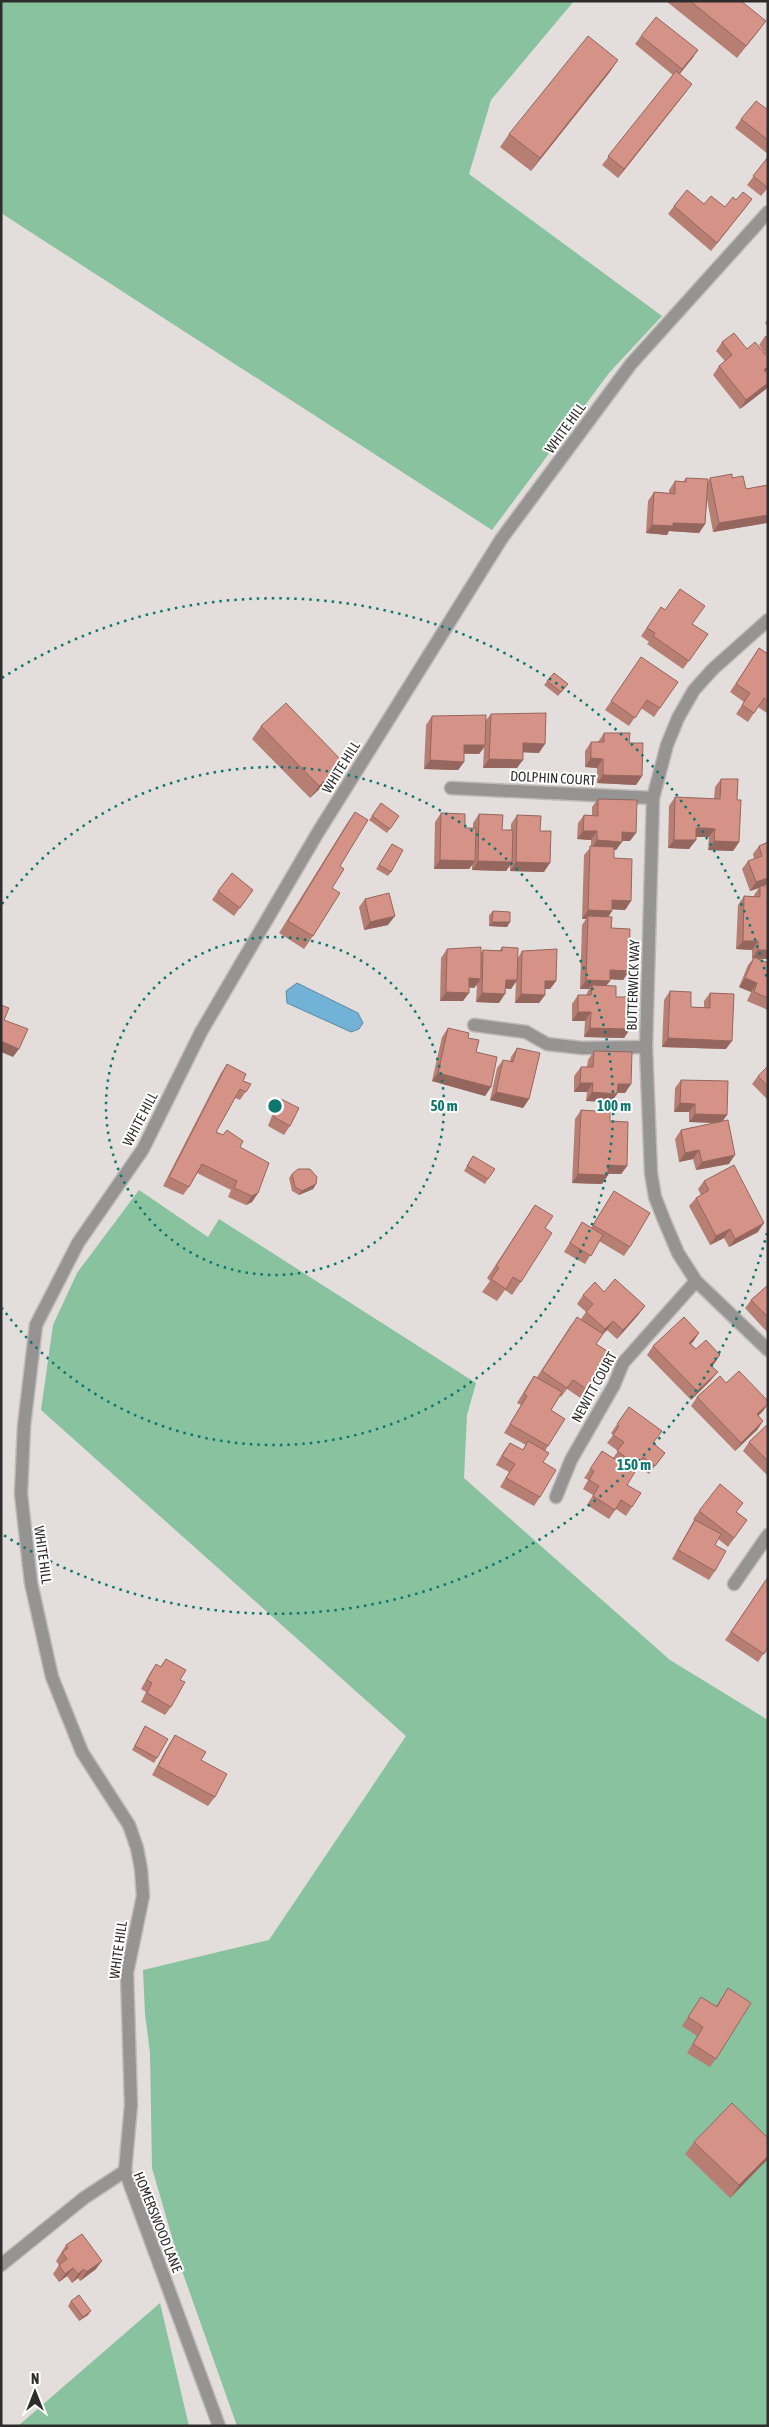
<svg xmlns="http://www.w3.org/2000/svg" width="769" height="2427" viewBox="0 0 769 2427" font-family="'Asap Condensed',sans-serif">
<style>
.green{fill:#88c29e}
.water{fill:#72b2d6;stroke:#5e8aa3}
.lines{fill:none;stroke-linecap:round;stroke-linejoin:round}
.minor-casing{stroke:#bfbab9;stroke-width:15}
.minor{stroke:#959492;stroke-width:12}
.wall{fill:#b77e73}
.shaded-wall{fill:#95665e}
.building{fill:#d59286;stroke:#95665e}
.ring{fill:none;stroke:#0f766e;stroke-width:2.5;stroke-dasharray:2.5 5}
.labels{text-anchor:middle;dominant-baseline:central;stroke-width:4;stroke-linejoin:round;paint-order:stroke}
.street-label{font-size:14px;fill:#2e2c2c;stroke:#fff}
.centre{fill:#0f766e;stroke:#fff;stroke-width:2.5}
.ring-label{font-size:15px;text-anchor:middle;font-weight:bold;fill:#0f766e;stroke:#fff;stroke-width:4;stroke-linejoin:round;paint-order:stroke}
</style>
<rect width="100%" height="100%" fill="#e3dedc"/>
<g class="green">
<polygon points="1,1 574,1 491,100 469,174 662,316 609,373 492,530 1,213"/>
<polygon points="139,1190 208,1237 219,1219 476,1383 467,1415 464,1478 670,1660 768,1720 768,2426 237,2426 180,2265 152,2168 150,2053 145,2014 143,1970 269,1940 406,1736 41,1410 53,1325 77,1273"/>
<polygon points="160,2303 189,2426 18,2426"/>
</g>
<polygon class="water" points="297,983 358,1013 363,1023 359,1029 351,1032 287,1003 286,991"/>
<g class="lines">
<g class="minor-casing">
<g id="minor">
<polyline points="768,620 713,669 694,690 678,718 667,745 653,798 646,1047 651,1173 655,1197 664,1220 678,1253 696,1281 768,1350"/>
<polyline points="451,788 653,798"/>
<polyline points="474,1025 526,1032 547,1044 582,1048 646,1047"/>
<polyline points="556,1497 571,1460 614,1385 623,1363 696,1281"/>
<polyline points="734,1584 768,1535"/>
<polyline points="1,2265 84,2198 125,2171"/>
<polyline points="219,2426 125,2171 131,2105 127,1973 143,1896 141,1869 137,1848 129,1825 82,1752 52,1677 31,1583 21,1494 24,1426 36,1325 78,1243 143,1149 201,1032 317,834 502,538 631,364 768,212"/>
</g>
</g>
<use href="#minor" class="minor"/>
</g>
<g class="wall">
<polygon points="666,1 741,1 766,21 757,33 737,58"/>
<polygon points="641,36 698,50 680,74 686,92 618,178 602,165 673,75 635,44"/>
<polygon points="618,60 609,73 531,171 500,147 509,134"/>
<polygon points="768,110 768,154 735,128 741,119"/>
<polygon points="768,157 768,188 761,196 747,185"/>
<polygon points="752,199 711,251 668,214 674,206 704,204 725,207 736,200"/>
<polygon points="768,319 768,327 765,323"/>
<polygon points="768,335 768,358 759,345 765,336"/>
<polygon points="722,342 747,349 768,358 768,369 765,372 766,389 740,409 713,375 719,366 725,361 716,351"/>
<polygon points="686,478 708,482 710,478 732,478 746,489 768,485 768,522 767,523 713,532 707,499 705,524 699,533 669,531 667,535 646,533 648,501 654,492 669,493 669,490 675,481 683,482"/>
<polygon points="661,607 665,610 692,624 708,634 683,669 647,644 649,642 641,636"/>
<polygon points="759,648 768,654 768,711 767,713 758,707 748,722 736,714 744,702 730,692"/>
<polygon points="641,657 678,682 654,717 641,708 629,726 605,710"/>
<polygon points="554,673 568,684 558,696 544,685"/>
<polygon points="491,714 539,753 523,752 517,768 483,768 484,748 479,754 464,754 464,762 458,770 424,769 426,725 432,716 486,720"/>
<polygon points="261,726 343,762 334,775 310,798 252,739"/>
<polygon points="604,733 629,743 642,776 636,785 597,783 597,768 585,767 585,751 591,742 598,742"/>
<polygon points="721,779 737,800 739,842 733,851 708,850 709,837 696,837 696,840 689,849 668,848 669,806 675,797 714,799 715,787"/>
<polygon points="598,799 630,841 622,841 616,850 614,850 614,858 631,901 625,910 612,909 612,911 608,917 629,971 623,980 610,979 610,981 606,986 616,997 630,1029 624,1038 584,1037 585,1021 572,1021 572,1004 578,995 586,995 589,989 580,989 582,925 586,919 582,919 584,855 591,847 591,840 577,839 578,823 584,815 592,815 592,807"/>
<polygon points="381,803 390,829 387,833 369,820"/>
<polygon points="355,812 340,866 332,888 313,936 304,949 279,933 346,825"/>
<polygon points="441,813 465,828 473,828 473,823 479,814 502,830 511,830 511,824 517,815 540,831 544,872 510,871 510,866 506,871 472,870 472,865 469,869 434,869 435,822"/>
<polygon points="768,842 768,884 763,886 768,959 759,959 768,963 768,1010 747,1001 751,992 739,987 748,965 753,959 752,958 752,950 736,949 738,905 744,896 754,897 754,895 759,888 750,891 742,869 748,861 754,859 753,854 759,846"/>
<polygon points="392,844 391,872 388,876 376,869"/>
<polygon points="253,890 234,916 212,900 218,891"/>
<polygon points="365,899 388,925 364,930 359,907"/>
<polygon points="493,911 510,922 507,927 489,926 489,915"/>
<polygon points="502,947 518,958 522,951 556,981 550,989 545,989 545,995 539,1003 515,1003 516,982 511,989 505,988 499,1003 476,1002 477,985 474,988 469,987 463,1001 440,1001 441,958 447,949 481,953 483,950 500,950"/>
<polygon points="670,991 691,1007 704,1007 704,1001 710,993 726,1049 662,1047 664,1000"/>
<polygon points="448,1028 468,1038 476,1052 491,1087 485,1096 432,1081 442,1037"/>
<polygon points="517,1048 529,1099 523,1108 490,1100 497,1068 503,1060 510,1061 511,1057"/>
<polygon points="594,1051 631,1084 625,1093 618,1093 611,1102 586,1101 587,1092 574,1092 574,1076 581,1067 587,1067 588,1060"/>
<polygon points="227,1064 243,1081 251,1084 240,1100 235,1098 216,1132 240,1147 258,1193 252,1202 246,1205 228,1197 231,1190 197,1173 189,1187 183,1195 163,1186 221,1073"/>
<polygon points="768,1066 768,1100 752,1084 758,1076"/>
<polygon points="681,1080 727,1115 722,1122 729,1164 696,1170 693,1159 679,1162 675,1139 681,1130 715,1123 689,1122 689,1112 674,1112 675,1088"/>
<polygon points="281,1099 290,1126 284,1135 268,1126 275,1108"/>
<polygon points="581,1110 610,1121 627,1166 621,1174 608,1174 608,1175 602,1184 572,1183 575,1119"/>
<polygon points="473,1156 488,1179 485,1184 464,1171"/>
<polygon points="292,1174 316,1184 313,1189 299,1195 292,1191 289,1178"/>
<polygon points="704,1181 758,1232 729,1247 724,1238 710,1245 689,1206 696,1198 701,1195 698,1189"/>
<polygon points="614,1191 630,1247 624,1256 599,1241 585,1264 564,1252 582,1222 591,1228"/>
<polygon points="535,1205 545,1228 521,1282 512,1295 505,1290 497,1301 482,1292 490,1281 487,1278"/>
<polygon points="768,1285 768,1333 745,1308 751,1300"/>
<polygon points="604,1292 639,1314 617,1339 607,1330 603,1334 596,1344 612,1354 582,1399 567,1389 561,1397 560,1396 551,1410 548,1446 545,1451 543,1462 540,1497 534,1506 500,1487 509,1472 496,1465 504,1451 510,1443 522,1450 526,1445 504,1433 521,1405 517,1403 528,1385 534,1376 537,1377 571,1325 581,1319 586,1312 577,1304 583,1295"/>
<polygon points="699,1333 691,1344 696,1349 720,1355 712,1366 711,1380 691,1400 647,1355 653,1346"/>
<polygon points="726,1383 768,1401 768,1404 763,1411 758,1416 763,1421 757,1430 735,1451 691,1406 697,1397"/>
<polygon points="629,1407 653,1444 665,1453 649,1474 637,1465 633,1471 627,1485 641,1493 626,1516 616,1509 609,1519 587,1505 593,1495 583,1489 588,1480 584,1478 602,1451 613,1458 618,1451 607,1443 613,1435 611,1433"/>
<polygon points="768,1424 768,1476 743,1451 749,1442"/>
<polygon points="699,1511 737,1512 747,1520 728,1547 718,1539 715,1545 715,1571 709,1580 672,1559 689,1529 694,1520 693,1519"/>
<polygon points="768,1577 768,1647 758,1662 725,1640"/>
<polygon points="166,1659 180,1680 171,1707 165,1715 141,1702 146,1692 141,1689 150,1673 156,1664 160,1667"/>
<polygon points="145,1726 157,1758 154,1763 132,1750"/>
<polygon points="175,1735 201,1760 215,1797 208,1806 152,1775 169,1744"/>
<polygon points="728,1988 716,2059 710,2067 687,2053 697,2036 682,2026 701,1997 716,2006"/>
<polygon points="768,2138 768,2159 730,2198 685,2154 694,2142"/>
<polygon points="66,2245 96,2269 80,2281 78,2278 72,2283 67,2276 59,2282 53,2274 59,2265 56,2261"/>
<polygon points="71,2301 88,2315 79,2321 68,2306"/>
</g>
<g class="shaded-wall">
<polygon points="698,50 692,59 676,78 682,69"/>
<polygon points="618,60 609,73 531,171 540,158"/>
<polygon points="692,84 686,92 618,178 624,169"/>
<polygon points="752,199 746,207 711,251 717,243"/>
<polygon points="768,366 768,369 766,372 758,378 764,370"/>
<polygon points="768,383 768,386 766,389 740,409 746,400"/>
<polygon points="768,515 767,523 713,532 719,523"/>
<polygon points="673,523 705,524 699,533 669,531 667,535 646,533 652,525"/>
<polygon points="523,743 545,744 539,753 517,752"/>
<polygon points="464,745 485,745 479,754 458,753"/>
<polygon points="591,758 603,759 597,768 585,767"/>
<polygon points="489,759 523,760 517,768 483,768"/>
<polygon points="430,760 464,762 458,770 424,769"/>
<polygon points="343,762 334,775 310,798 319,786"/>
<polygon points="603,775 642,776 636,785 597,783"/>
<polygon points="696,828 715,829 709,837 690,837"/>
<polygon points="583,831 597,831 591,840 577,839"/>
<polygon points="622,832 636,833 630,841 616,841"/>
<polygon points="597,840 622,842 616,850 591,849"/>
<polygon points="674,840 696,840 689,849 668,848"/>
<polygon points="714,841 739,842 733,851 708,850"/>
<polygon points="440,860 475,861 469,869 434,869"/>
<polygon points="478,861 512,862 506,871 472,870"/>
<polygon points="516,862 550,863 544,872 510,871"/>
<polygon points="768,878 768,884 760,887 760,886 759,888 750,891 756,882"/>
<polygon points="612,900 631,901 625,910 606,909"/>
<polygon points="588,910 612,911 606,920 588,916 586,919 582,919"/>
<polygon points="395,916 388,925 364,930 370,922"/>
<polygon points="492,922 510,922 507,927 489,926"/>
<polygon points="743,941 758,941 752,950 736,949"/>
<polygon points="758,950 768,950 768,959 752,958"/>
<polygon points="610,970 629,971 623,980 604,979"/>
<polygon points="469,978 481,979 474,988 463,987"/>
<polygon points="745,978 757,983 751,992 739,987"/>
<polygon points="506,980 517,980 511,989 499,988"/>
<polygon points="586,980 610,981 603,989 592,985 589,989 580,989"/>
<polygon points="545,981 556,981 550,989 539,989"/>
<polygon points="446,992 469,993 463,1001 440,1001"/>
<polygon points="482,993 505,994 499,1003 476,1002"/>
<polygon points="521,994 545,995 539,1003 515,1003"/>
<polygon points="578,1012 591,1012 585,1021 572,1021"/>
<polygon points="590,1028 630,1029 624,1038 584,1037"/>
<polygon points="668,1038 732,1041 726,1049 662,1047"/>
<polygon points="1,1041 19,1049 13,1057 1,1052"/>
<polygon points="438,1073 491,1087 485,1096 432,1081"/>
<polygon points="580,1083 593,1083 587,1092 574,1092"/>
<polygon points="618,1084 631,1084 625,1093 612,1092"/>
<polygon points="496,1092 529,1099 523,1108 490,1100"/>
<polygon points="592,1092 617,1094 611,1102 586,1101"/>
<polygon points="680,1103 695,1104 689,1112 674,1112"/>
<polygon points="695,1114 727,1115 721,1123 689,1122"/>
<polygon points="699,1150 693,1159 679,1162 685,1153"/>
<polygon points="735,1155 729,1164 696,1170 702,1162"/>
<polygon points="608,1165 627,1166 621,1174 602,1173"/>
<polygon points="578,1174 608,1175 602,1184 572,1183"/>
<polygon points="316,1184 313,1189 299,1195 302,1191"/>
<polygon points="258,1193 252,1202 246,1205 252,1196"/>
<polygon points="764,1223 758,1232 729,1247 735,1239"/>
<polygon points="730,1229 724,1238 710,1245 716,1236"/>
<polygon points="645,1306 639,1314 617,1339 623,1330"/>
<polygon points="613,1321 607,1330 599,1338 605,1329"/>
<polygon points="699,1333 693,1342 683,1351 689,1343"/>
<polygon points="720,1355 714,1364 704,1373 710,1365"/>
<polygon points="718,1372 711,1380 691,1400 697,1391"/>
<polygon points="768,1404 763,1411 751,1423 757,1414"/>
<polygon points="763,1421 757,1430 735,1451 741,1443"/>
<polygon points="768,2156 768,2159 730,2198 739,2185"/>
<polygon points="102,2261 96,2269 80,2281 86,2272"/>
<polygon points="73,2268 67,2276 59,2282 65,2274"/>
<polygon points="84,2269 78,2278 72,2283 78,2274"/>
<polygon points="91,2311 88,2315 79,2321 83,2317"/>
</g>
<g class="building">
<polygon points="690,1 741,1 766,21 746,46"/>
<polygon points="656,17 698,50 682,69 641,36"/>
<polygon points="588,36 618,60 540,158 509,134"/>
<polygon points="676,71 692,84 624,169 608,156"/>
<polygon points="756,101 768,110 768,140 741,119"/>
<polygon points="768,157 768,188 753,176"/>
<polygon points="687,190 704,204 711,196 725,207 733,197 736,200 743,192 752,199 717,243 674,206"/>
<polygon points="734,333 747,349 755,342 768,358 768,366 764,370 768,375 768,383 746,400 719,366 732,355 722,342"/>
<polygon points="732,474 732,478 743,476 746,489 768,485 768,515 719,523 710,478"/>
<polygon points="686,478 708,479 705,524 673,523 673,526 652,525 654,492 675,494 675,481 686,482"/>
<polygon points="680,589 705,606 692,624 708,634 689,661 653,636 655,633 647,628 661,607 665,610"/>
<polygon points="759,648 768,654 768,701 764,698 754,713 742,705 750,693 736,684"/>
<polygon points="641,657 678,682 660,708 647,700 635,718 611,701"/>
<polygon points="554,673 568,684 561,692 547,681"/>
<polygon points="286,703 343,762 319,786 261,726"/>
<polygon points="546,713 545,744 523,743 523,760 489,759 491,714"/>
<polygon points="486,715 485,745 464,745 464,762 430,760 432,716"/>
<polygon points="604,733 630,733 629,743 643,743 642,776 603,775 603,759 591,758 591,742 604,742"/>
<polygon points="721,779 738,779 737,800 741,800 739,842 714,841 715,829 707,828 696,828 696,840 674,840 675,797 720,799"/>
<polygon points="598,799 637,800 636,833 622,832 622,842 597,840 597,831 583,831 584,815 598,816"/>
<polygon points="381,803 399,816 390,829 372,816"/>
<polygon points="355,812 368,820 340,866 344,869 332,888 340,893 313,936 288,921"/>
<polygon points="441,813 465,814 465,828 476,828 475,861 440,860"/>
<polygon points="479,814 503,815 502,830 513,830 512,862 478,861"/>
<polygon points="517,815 541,816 540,831 551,831 550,863 516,862"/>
<polygon points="768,842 768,878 756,882 748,861 762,856 759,846"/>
<polygon points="392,844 403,850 391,872 379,865"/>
<polygon points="590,846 614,847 614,858 632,859 631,901 612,900 612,911 588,910"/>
<polygon points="232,873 253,890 240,908 218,891"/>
<polygon points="760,886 768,886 768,950 758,950 758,941 743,941 744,896 760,897"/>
<polygon points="389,893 395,916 370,922 365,899"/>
<polygon points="493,911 510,912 510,922 492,922"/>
<polygon points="588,916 612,917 611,928 630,929 629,971 610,970 610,981 586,980"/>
<polygon points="481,947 481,979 469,978 469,993 446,992 447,949"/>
<polygon points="502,947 518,948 517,980 506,980 505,994 482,993 483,950 502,951"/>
<polygon points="557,949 556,981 545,981 545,995 521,994 522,951"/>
<polygon points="754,957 768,963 768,998 754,992 757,983 745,978"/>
<polygon points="592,985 616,986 616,997 631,997 630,1029 590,1028 591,1012 578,1012 578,995 591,995"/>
<polygon points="670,991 691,992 691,1007 710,1008 710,993 734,994 732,1041 668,1038"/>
<polygon points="1,1005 9,1008 4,1020 28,1029 19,1049 1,1041"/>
<polygon points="448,1028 469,1033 468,1038 479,1040 476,1052 497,1057 491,1087 438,1073"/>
<polygon points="517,1048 540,1053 529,1099 496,1092 503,1060 513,1062"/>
<polygon points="594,1051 632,1052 631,1084 618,1084 617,1094 592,1092 593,1083 580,1083 581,1067 593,1067"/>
<polygon points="227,1064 246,1074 243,1081 251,1084 246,1092 240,1089 216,1132 223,1135 227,1130 243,1141 240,1147 269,1163 258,1193 252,1196 234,1188 237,1181 202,1164 189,1187 169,1177"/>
<polygon points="768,1066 768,1086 758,1076"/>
<polygon points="681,1080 728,1081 727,1115 695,1114 695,1104 680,1103"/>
<polygon points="281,1099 299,1108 290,1126 274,1117"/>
<polygon points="581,1110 610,1112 610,1121 628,1122 627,1166 608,1165 608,1175 578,1174"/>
<polygon points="728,1120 735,1155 702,1162 699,1150 685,1153 681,1130"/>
<polygon points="473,1156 495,1169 488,1179 467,1166"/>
<polygon points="734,1165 764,1223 735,1239 730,1229 716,1236 696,1198 709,1190 704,1181"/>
<polygon points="298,1169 310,1169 317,1177 316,1184 302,1191 295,1187 292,1174"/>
<polygon points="614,1191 650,1213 630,1247 593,1225"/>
<polygon points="535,1205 553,1216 545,1228 552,1233 521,1282 513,1277 506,1289 491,1279 499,1268 496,1266"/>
<polygon points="582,1222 603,1235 591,1256 570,1243"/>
<polygon points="615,1279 645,1306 623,1330 613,1321 605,1329 586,1312 593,1304 583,1295 595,1282 604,1292"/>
<polygon points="768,1285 768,1317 751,1300"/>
<polygon points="577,1317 603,1334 596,1344 612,1354 588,1390 573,1380 567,1388 542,1371"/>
<polygon points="684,1317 699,1333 689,1343 696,1349 706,1340 720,1355 710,1365 718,1372 697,1391 653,1346"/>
<polygon points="739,1371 768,1401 768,1404 757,1414 763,1421 741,1443 697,1397 720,1376 726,1383"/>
<polygon points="534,1376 562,1392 551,1410 565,1419 548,1446 510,1424 527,1396 524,1394"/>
<polygon points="629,1407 662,1431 653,1443 665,1453 655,1466 643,1457 637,1465 617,1451 624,1442 613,1435 619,1426 617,1424"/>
<polygon points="768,1424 768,1461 749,1442"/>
<polygon points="528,1441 549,1453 543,1462 556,1470 540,1497 506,1478 515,1464 502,1456 510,1443 523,1450"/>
<polygon points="602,1451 635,1472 627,1485 641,1493 632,1507 621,1500 615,1510 593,1496 599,1486 589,1480 594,1471 590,1469"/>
<polygon points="720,1484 743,1503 736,1512 747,1520 734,1538 699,1511"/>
<polygon points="695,1520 721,1534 715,1545 726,1551 715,1571 678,1550"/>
<polygon points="768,1577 768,1647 764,1654 731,1632"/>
<polygon points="166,1659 186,1670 180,1680 185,1682 171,1707 147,1693 152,1683 147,1680 156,1664 161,1667"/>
<polygon points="145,1726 168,1739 157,1758 135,1746"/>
<polygon points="175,1735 206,1752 201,1760 227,1774 215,1797 158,1766"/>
<polygon points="728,1988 751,2003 716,2059 693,2044 703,2027 688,2017 701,1997 717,2007"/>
<polygon points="732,2103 768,2138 768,2156 739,2185 694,2142"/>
<polygon points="82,2234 102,2261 86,2272 84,2269 78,2274 73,2268 65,2274 59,2265 67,2259 62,2252 68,2248 66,2245"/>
<polygon points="79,2295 91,2311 83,2317 71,2301"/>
</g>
<g class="ring">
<circle cx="275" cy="1106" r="169"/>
<path d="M2 904A339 339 0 1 1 2 1308"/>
<path d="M767 1233A508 508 0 0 1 2 1534M2 678A508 508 0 0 1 767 979"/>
</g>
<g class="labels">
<g class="street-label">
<text transform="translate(565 428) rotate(-54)">WHITE HILL</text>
<text transform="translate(341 767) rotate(-58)">WHITE HILL</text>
<text transform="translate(553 778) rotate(3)">DOLPHIN COURT</text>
<text transform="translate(633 985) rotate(-88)">BUTTERWICK WAY</text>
<text transform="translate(140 1119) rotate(-62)">WHITE HILL</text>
<text transform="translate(594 1387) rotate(-61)">NEWITT COURT</text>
<text transform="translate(43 1555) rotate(82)">WHITE HILL</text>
<text transform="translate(118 1950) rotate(-82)">WHITE HILL</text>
<text transform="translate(158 2222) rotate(68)">HOMERSWOOD LANE</text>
</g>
</g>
<circle cx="275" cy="1106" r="8" class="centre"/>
<g class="ring-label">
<text x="444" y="1111">50 m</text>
<text x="614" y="1111">100 m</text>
<text x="634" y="1470">150 m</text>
</g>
<rect width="769" height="2427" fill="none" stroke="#2e2c2c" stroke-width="5"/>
<g transform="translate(35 2392)" stroke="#ffffff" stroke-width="4" paint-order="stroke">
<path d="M0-4L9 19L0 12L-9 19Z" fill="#2e2c2c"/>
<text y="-8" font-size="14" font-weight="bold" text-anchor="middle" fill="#2e2c2c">N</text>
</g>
</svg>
